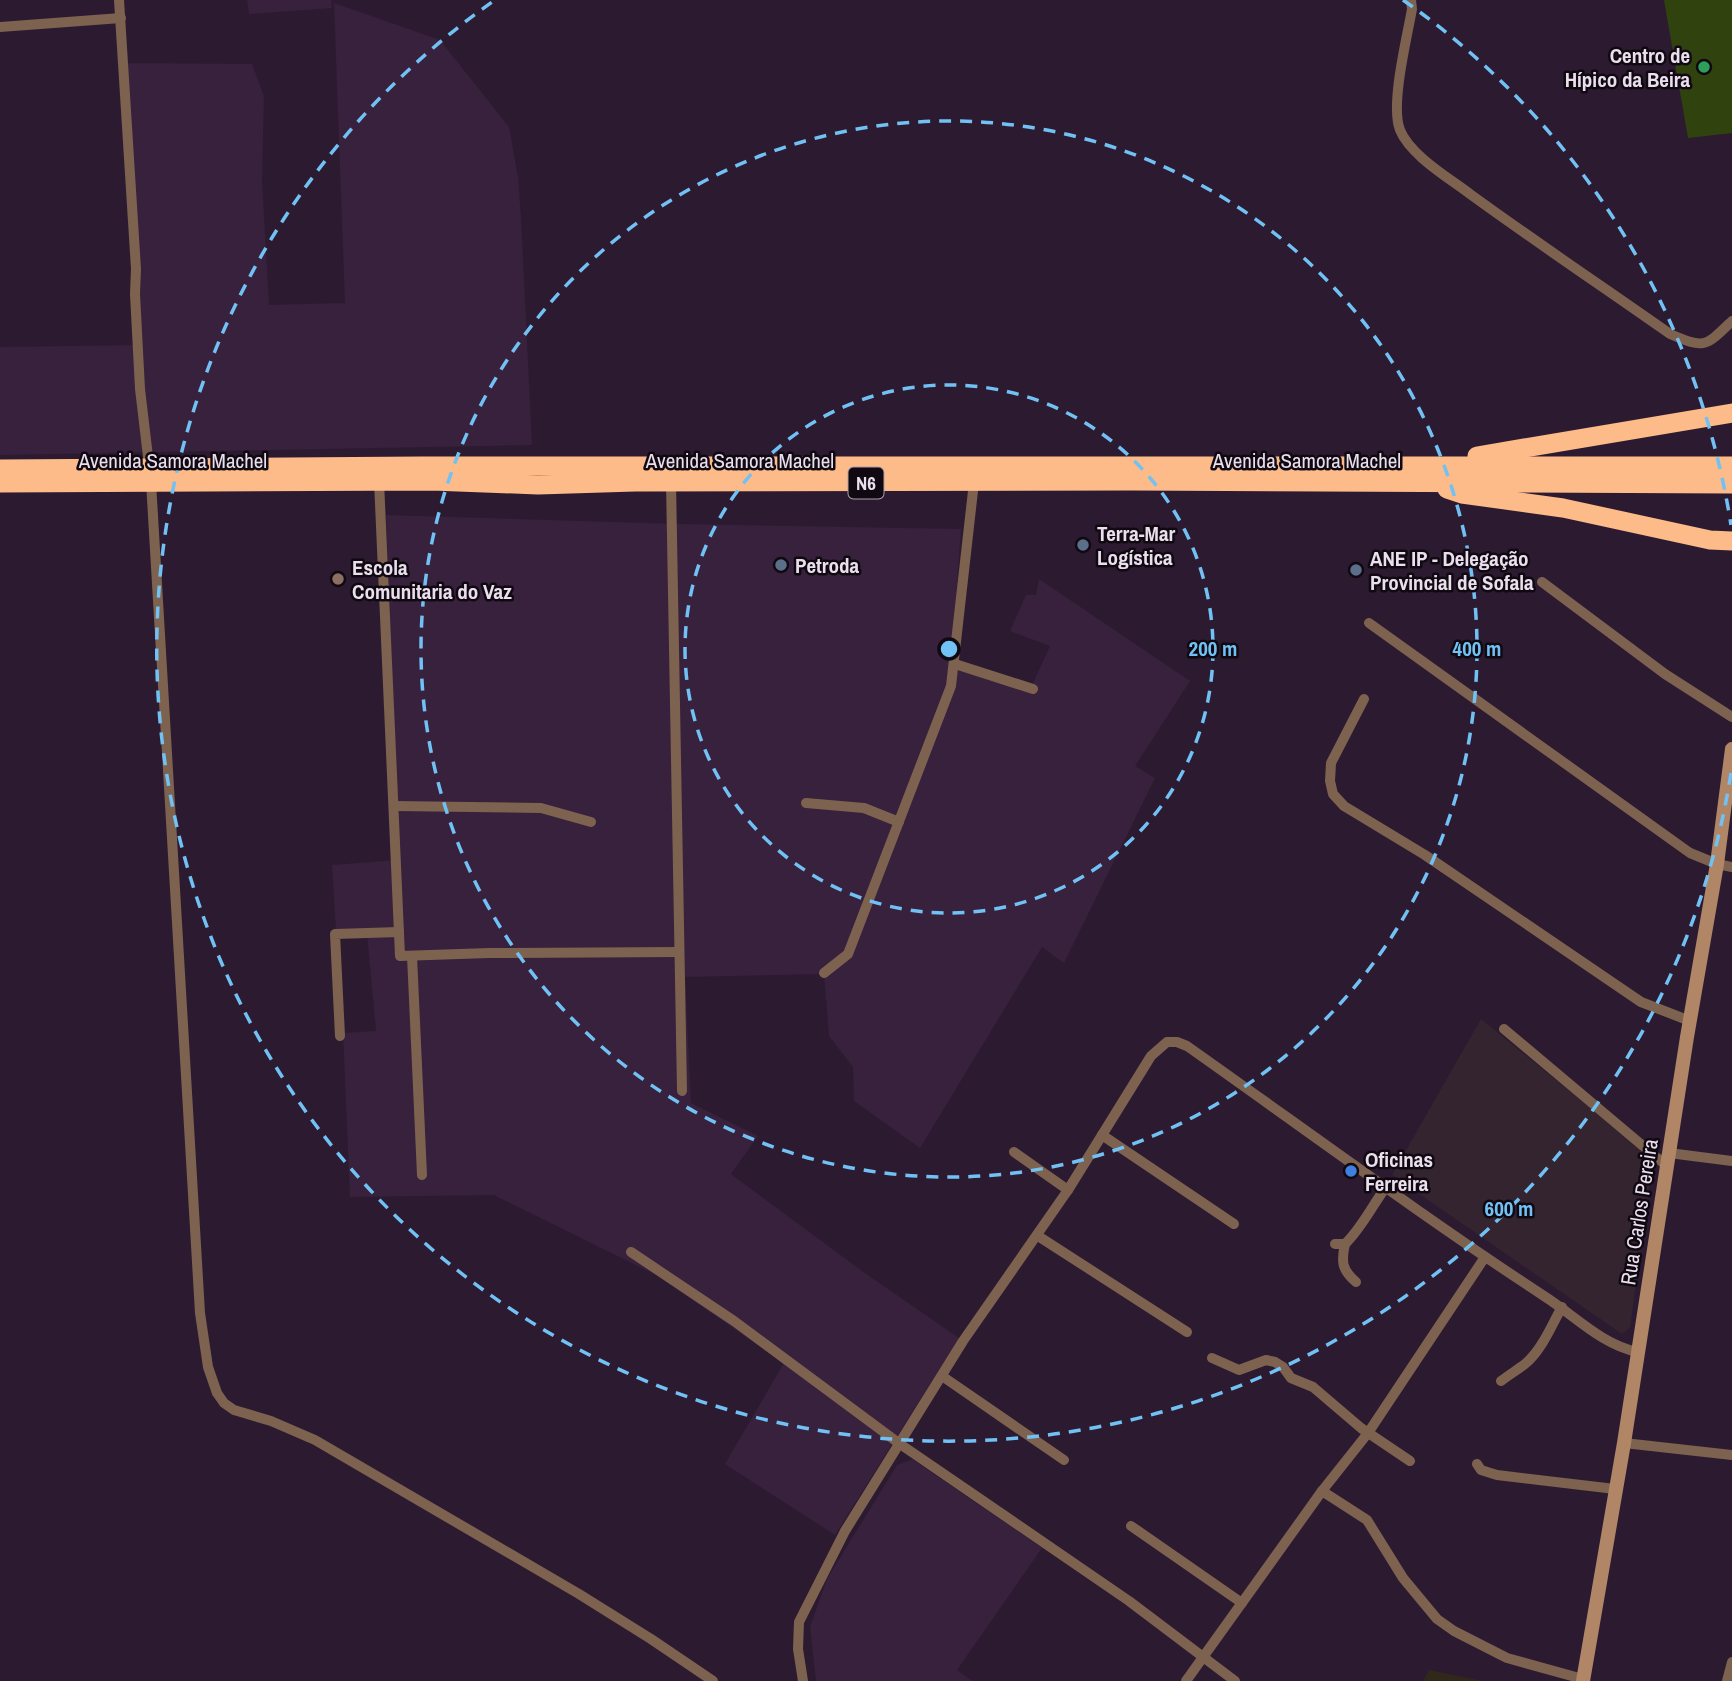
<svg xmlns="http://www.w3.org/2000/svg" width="1732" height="1681" viewBox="0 0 1732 1681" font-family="'Archivo Narrow',sans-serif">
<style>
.commercial{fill:#322819}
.built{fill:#37213c}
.education{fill:#34242f}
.green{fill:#30430f}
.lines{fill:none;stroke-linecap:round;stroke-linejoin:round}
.street{stroke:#7d624f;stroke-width:10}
.secondary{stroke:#b08667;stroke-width:14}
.highway{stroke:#fdbb89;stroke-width:19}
.ring{fill:none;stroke:#71c1f5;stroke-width:3.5;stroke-dasharray:12 9}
.leisure-dot{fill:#2e9e5b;stroke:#100912;stroke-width:2.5}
.service-dot{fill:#5c6f8a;stroke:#100912;stroke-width:2.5}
.education-dot{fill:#8d6e63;stroke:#100912;stroke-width:2.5}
.shop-dot{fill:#3f7fe0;stroke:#100912;stroke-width:2.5}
.labels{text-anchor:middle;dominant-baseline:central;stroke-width:5;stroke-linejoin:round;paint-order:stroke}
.shield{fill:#100912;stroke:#a99fab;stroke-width:2}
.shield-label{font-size:19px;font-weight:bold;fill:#eadfed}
.poi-label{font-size:21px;font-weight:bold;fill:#eadfed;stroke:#100912;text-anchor:start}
.street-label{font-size:21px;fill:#eadfed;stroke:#100912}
.centre{fill:#71c1f5;stroke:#100912;stroke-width:3.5}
.ring-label{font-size:21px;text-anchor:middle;font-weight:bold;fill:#71c1f5;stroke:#100912;stroke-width:5;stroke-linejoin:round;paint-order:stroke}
</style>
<rect width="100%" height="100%" fill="#2c1b30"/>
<polygon class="commercial" points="1429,1670 1482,1681 1423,1681"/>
<g class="built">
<polygon points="247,0 331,0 332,8 249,14"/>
<polygon points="334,3 440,40 509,127 518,177 521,218 532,445 0,455 0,347 141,345 123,63 252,64 264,96 262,180 269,305 345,303"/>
<polygon points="386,515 679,524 961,529 951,664 1029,692 1050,646 1010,631 1026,595 1036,595 1039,579 1190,681 1135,766 1155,778 1064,963 1042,947 920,1148 854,1101 853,1067 829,1036 824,974 685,977 691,1103 758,1136 731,1174 862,1271 959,1338 835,1535 725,1464 784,1363 656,1275 494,1195 350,1197 343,1033 376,1031 367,933 336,931 332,865 399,860"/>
<polygon points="912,1459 1042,1548 957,1670 972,1681 816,1681 810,1627 827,1579 897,1465"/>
</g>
<polygon class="education" points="1481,1019 1653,1159 1630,1328 1622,1334 1392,1175"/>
<polygon class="green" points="1664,0 1732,0 1732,133 1688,138"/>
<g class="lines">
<g class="street">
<polyline points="119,0 136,269 135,294 140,389 151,482 200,1313 208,1367 217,1393 224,1403 234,1410 271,1421 315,1440 579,1594 651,1639 713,1681"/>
<path d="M1411 0 1412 9C1407 38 1390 105 1400 130 1410 155 1449 178 1470 194 1536 242 1603 287 1670 334 1705 349 1705 347 1732 321"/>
<polyline points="0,27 121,18"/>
<polyline points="379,481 400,956 489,953 679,952"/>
<polyline points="671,482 682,1091"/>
<polyline points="1542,582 1665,674 1732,717"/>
<polyline points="1369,623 1690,853 1717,864 1732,867"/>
<polyline points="955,664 1033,689"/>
<polyline points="1364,699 1331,763 1330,781 1333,794 1344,806 1425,855 1641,1002 1690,1021"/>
<polyline points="806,803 864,808 899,822"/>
<polyline points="394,806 541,808 591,822"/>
<polyline points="412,956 422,1175"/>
<polyline points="824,973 848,954 951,686 974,482"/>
<polyline points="1504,1029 1668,1167"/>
<polyline points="340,1036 335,934 399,932"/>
<polyline points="1102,1135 1234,1224"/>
<polyline points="1014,1152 1068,1190"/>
<polyline points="1669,1153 1732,1161"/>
<polyline points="1038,1236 1187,1332"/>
<path d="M1335 1244H1345C1361 1229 1372 1206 1386 1187"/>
<path d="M1345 1244C1341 1262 1342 1270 1356 1282"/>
<polyline points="631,1252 734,1321 900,1444 1129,1601 1235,1681"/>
<polyline points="1212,1358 1239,1370 1266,1360 1275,1362 1283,1367 1291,1378 1313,1387 1361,1428 1410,1461"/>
<polyline points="942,1376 1064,1460"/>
<path d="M1501 1381C1509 1375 1517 1370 1525 1364 1542 1350 1551 1326 1562 1307"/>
<polyline points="1624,1443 1732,1455"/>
<polyline points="1477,1464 1481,1470 1497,1475 1615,1489"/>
<polyline points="1322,1491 1367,1520 1403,1578 1437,1619 1454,1631 1507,1658 1583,1679"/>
<polyline points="1131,1526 1242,1603"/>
<path d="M803 1681 798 1649 799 1622 845 1531 963 1341 1068 1190 1151 1056 1167 1042H1177L1187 1046C1306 1130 1422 1216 1544 1296 1574 1315 1602 1345 1638 1352"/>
<polyline points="1186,1681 1322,1491 1368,1433 1485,1257"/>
<polyline points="1727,1681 1732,1662"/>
</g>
<polyline class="secondary" points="1583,1681 1624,1443 1687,1037 1717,864 1732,749"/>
<g class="highway">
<polyline points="1477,456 1732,413"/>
<polyline points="0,469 421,466 1732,466"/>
<polyline points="0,483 432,481 538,485 635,482 1132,481 1732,484"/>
<polyline points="1447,489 1462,494 1563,508 1710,540 1732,541"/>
</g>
</g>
<g class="ring">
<circle cx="949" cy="649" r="264"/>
<circle cx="949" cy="649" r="528"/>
<path d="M1731 773A792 792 0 1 1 495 0M1403 0A792 792 0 0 1 1731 525"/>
</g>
<circle class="leisure-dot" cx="1704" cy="67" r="7"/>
<g class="service-dot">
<circle cx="1083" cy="545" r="7"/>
<circle cx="781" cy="565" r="7"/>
<circle cx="1356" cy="570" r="7"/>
</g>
<circle class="education-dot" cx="338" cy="579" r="7"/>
<circle class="shop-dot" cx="1351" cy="1171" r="7"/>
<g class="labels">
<rect class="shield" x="848.5" y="467.5" width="35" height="31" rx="5"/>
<g class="shield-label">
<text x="866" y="483">N6</text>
</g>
<g class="poi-label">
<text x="1690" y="55" text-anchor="end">Centro de<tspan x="1690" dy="24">Hípico da Beira</tspan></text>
<text x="1097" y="533">Terra-Mar<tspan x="1097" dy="24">Logística</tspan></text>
<text x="1370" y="558">ANE IP - Delegação<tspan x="1370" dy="24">Provincial de Sofala</tspan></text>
<text x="795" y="565">Petroda</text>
<text x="352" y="567">Escola<tspan x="352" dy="24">Comunitaria do Vaz</tspan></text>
<text x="1365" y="1159">Oficinas<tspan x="1365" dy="24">Ferreira</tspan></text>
</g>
<g class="street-label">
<text x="173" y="460">Avenida Samora Machel</text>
<text x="740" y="460">Avenida Samora Machel</text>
<text x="1307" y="460">Avenida Samora Machel</text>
<text transform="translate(1639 1212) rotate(-81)">Rua Carlos Pereira</text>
</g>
</g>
<circle cx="949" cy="649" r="10" class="centre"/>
<g class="ring-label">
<text x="1213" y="656">200 m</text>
<text x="1477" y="656">400 m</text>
<text x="1509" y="1216">600 m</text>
</g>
</svg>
